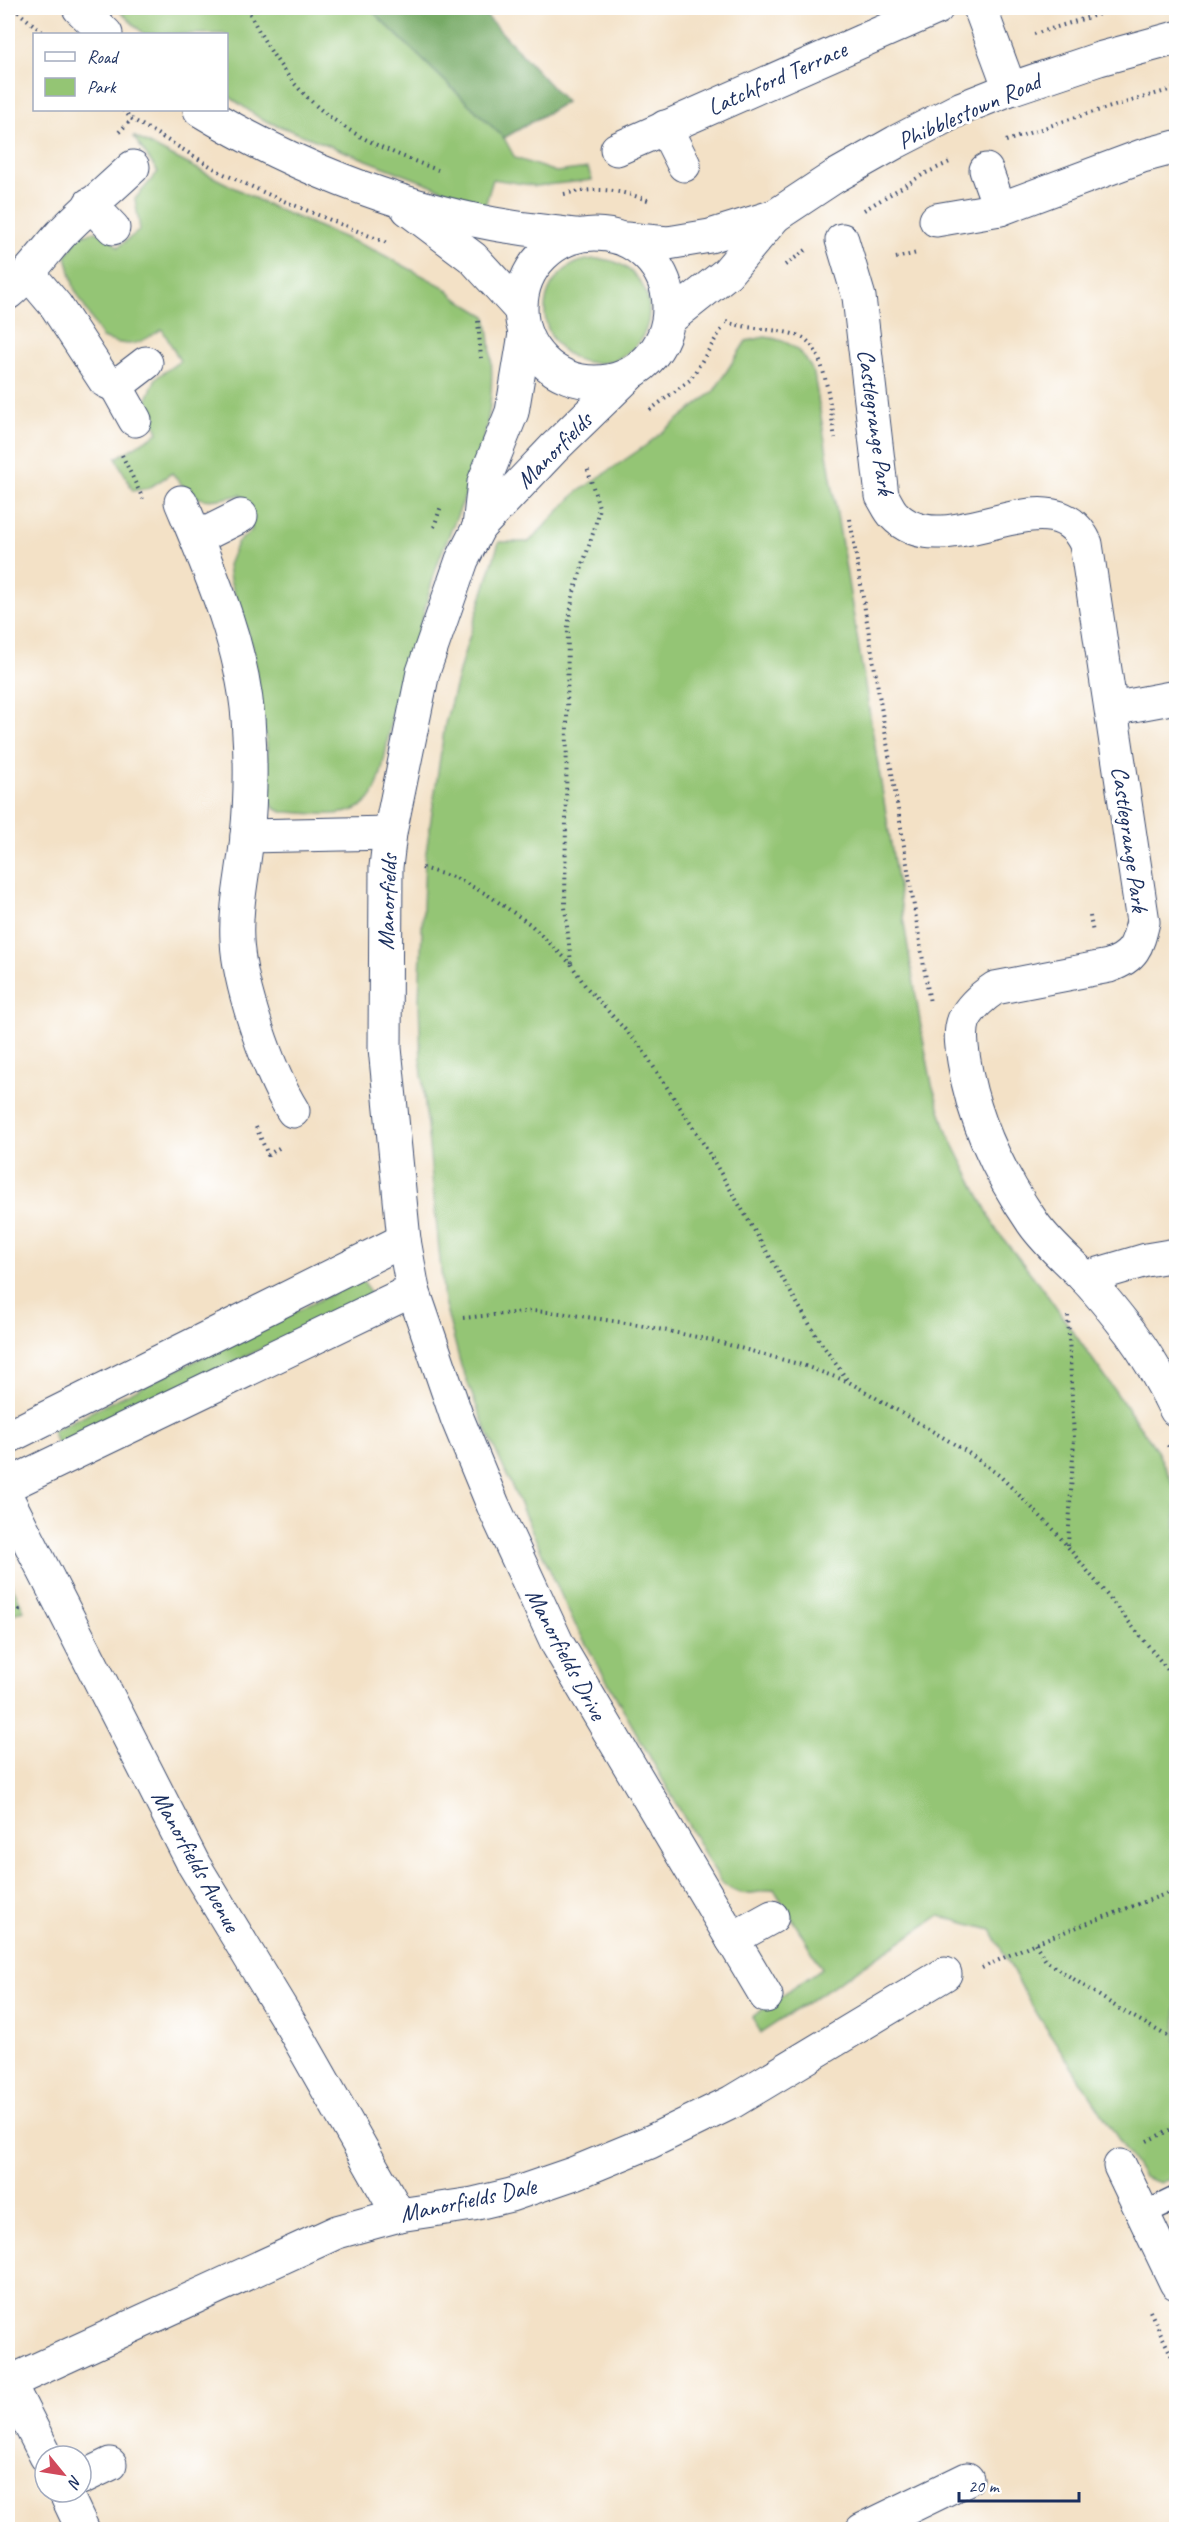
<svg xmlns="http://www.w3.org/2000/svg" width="1184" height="2537" viewBox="0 0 1184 2537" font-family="Caveat,sans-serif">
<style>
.green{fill:#94c574;stroke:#587a69;stroke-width:1.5}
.forest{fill:#7a6;stroke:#496c62;stroke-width:1.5}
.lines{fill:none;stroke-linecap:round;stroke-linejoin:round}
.service-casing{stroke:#3b4a6e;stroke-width:25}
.minor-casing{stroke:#3b4a6e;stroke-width:35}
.tertiary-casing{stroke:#3b4a6e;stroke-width:35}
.path{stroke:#3b4a6e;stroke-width:4;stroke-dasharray:1.5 4.5;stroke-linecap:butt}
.service{stroke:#fff;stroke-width:22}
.minor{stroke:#fff;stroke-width:33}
.tertiary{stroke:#fff;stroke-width:33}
.labels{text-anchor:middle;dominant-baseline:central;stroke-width:6;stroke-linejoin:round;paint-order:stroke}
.street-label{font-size:24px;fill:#1b2f5e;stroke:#fff}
</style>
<rect width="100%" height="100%" fill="#fff"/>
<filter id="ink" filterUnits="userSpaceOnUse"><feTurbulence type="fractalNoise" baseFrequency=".0167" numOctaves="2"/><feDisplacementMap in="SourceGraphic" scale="12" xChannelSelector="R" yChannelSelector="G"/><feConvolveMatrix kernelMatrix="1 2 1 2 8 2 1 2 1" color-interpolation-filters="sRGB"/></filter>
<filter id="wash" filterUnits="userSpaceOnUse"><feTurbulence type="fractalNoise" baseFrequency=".008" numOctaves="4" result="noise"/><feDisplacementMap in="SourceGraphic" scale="24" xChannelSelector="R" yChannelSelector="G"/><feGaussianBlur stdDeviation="1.35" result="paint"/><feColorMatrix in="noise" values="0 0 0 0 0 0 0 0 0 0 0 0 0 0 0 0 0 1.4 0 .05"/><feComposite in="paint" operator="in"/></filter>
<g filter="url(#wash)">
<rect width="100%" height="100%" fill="#f3e1c6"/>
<g class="green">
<polygon points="116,8 369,8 504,138 515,158 556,172 588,168 592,180 536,186 493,179 485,206 261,119 227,95 226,34 144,34"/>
<path d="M133 136 272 207 376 251 444 287 456 298 486 316C494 358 494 401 483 442 473 481 455 520 440 557 431 581 426 607 419 631 413 652 403 671 397 691 389 718 386 781 369 800 350 822 308 812 282 812L274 808 266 793 267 747 253 650 230 580 228 565 237 543 252 530 241 495C202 503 197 504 172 473L149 488 133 491 116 458 158 433 147 399 156 378 180 361 162 329C137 346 130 348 102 338L74 288 66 256 79 236 94 232 104 233 118 247 140 230 135 199 158 172Z"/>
<circle cx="597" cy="311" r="52"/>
<path d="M765 337C790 340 804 351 814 374L923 1039 932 1084 947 1132 997 1231 1040 1285 1156 1449 1176 1490V2177L1160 2183 1143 2177 1032 2006 991 1930 939 1916 761 2033 752 2017 822 1968 774 1889C749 1894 740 1899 720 1881L572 1619 484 1425 461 1366 444 1301 421 1064 419 1000 425 859 445 724 463 657 499 542H529L576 493 645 446 714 391 746 341Z"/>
<polygon points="362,1279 372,1296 58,1446 52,1431"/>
<polygon points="8,1577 24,1610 8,1616"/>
</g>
<polygon class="forest" points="369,8 479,8 566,102 504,138"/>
</g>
<g filter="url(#ink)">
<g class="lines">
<g class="service-casing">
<polyline id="service" points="1143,2214 1176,2198"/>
</g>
<g class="minor-casing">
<g id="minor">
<polyline points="980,8 1010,89"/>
<polyline points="665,127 684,165"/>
<polyline points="617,149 937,8"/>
<polyline points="986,170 1000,209"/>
<polyline points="90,204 113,228"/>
<polyline points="936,220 1000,209 1142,156 1176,147"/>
<path d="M842 240 859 297 882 496C886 502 889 510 894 515 945 570 1052 468 1086 544L1143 922C1137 947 1134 957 1109 966L995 988C983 996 970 1007 964 1020 959 1033 962 1048 964 1061 973 1119 1000 1175 1033 1223 1047 1243 1066 1259 1083 1276 1100 1293 1115 1313 1130 1332 1148 1356 1163 1383 1176 1410"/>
<polyline points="29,274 56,306 105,381 116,386"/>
<path d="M8 293C29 275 43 254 61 234 84 210 109 190 133 167"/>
<polyline points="629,375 554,448 479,527 462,560 423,672 390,833 386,867 385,1048 404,1240 413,1290 457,1418 493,1505 558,1645 766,1996"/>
<polyline points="116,386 135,420"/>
<polyline points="116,386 146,363"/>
<path d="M181 502C210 571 242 643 248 718 251 757 251 797 247 836 244 871 235 905 237 940 239 986 269 1073 293 1111"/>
<polyline points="479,527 484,482 512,412 525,334"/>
<polyline points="197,538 241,516"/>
<polyline points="1112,709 1176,697"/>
<polyline points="247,836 390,833"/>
<polyline points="1085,1278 1146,1260 1176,1255"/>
<polyline points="8,1437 404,1240"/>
<polyline points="8,1485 413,1290"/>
<polyline points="8,1500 194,1865 294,2030 399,2215"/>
<polyline points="732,1939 772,1917"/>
<polyline points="1120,2166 1176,2283"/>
<polyline points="8,2381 46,2456"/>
<polyline points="8,2383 337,2232 399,2215 473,2204 511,2195 575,2173 650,2142 732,2102 945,1974"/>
<polyline points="81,2478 110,2464"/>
<polyline points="65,2492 83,2530"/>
<polyline points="862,2530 967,2479"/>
</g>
</g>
<g class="tertiary-casing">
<g id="tertiary">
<polyline points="79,8 106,34"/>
<path d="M200 110C289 164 391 205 494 224 521 229 549 232 576 235"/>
<polyline points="408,209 473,258 520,309"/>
<circle cx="595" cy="308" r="74"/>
<polyline points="626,239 668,243 710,236 775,216 834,177 896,142 962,108 1010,89 1099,59 1176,38"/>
<polyline points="669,319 727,273 775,216"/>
</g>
</g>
<g class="path">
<polyline points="13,8 45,34"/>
<path d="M247 8C294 104 339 134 438 170"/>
<polyline points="1034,34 1119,8"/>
<polyline points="123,110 132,119 222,173 274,197 387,243"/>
<polyline points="119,132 132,119"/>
<polyline points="1006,141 1073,118 1176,88"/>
<path d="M564 194C598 187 617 189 650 201"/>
<polyline points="864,210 924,174 952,161"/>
<polyline points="896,258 917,253"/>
<polyline points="785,265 806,250"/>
<polyline points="478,321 481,358"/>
<path d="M726 322C750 330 778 328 799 336 827 345 830 412 835 438"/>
<polyline points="650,410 690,380 723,327"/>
<polyline points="122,455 143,499"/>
<polyline points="850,519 930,1003"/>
<polyline points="434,527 441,506"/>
<polyline points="422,868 456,878 488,895 530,924 571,964 586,987 640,1046 700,1138 817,1337 848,1381"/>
<polyline points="1090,916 1093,933"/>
<polyline points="571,963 565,907 568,627 573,595 595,527 599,507 587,467"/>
<polyline points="256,1127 268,1155 282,1146"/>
<polyline points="463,1318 533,1311 560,1313 639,1325 711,1340 802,1365 849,1382 966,1451 1000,1476 1055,1531 1176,1680"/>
<polyline points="1168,1445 1176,1461"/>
<polyline points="1068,1545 1074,1439 1068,1316"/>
<polyline points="8,1615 19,1610 17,1606"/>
<polyline points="1035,1943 1046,1961 1118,2008 1176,2041"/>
<polyline points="982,1968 1035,1943 1176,1890"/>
<polyline points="1147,2141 1176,2127"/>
<polyline points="1150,2311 1176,2365"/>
</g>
<use href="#service" class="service"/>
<use href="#minor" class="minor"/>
<use href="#tertiary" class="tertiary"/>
</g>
</g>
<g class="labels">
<g class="street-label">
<text transform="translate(777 78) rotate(-24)">Latchford Terrace</text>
<text transform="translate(969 111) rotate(-24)">Phibblestown Road</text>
<text transform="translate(876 422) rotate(82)">Castlegrange Park</text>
<text transform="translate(554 450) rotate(-45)">Manorfields</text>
<text transform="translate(1130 839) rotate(82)">Castlegrange Park</text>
<text transform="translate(387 902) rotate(-88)">Manorfields</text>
<text transform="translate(566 1654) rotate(62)">Manorfields Drive</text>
<text transform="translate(196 1861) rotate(61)">Manorfields Avenue</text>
<text transform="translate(468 2200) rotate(-12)">Manorfields Dale</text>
</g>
</g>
<rect width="1184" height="2537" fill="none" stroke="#fff" stroke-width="30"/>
<rect x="33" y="33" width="195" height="78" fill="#ffffff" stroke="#a4acbf" stroke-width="1.5"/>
<rect x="45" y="52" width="30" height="9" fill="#ffffff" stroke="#a4acbf" stroke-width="1.5"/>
<text x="87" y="63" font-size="18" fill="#1b2f5e">Road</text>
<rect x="45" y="78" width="30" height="18" fill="#94c574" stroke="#a4acbf" stroke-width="1.5"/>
<text x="87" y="93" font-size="18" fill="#1b2f5e">Park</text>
<g transform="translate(63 2474) rotate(120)"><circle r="28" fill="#ffffff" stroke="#a4acbf" stroke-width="1.5"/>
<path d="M0-4.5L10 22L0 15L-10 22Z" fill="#d1495b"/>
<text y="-9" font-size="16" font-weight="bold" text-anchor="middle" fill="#1b2f5e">N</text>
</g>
<path d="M959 2492v9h120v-9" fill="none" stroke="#1b2f5e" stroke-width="3"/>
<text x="968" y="2492" font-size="18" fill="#1b2f5e" stroke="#ffffff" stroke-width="4.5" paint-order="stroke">20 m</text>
</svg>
